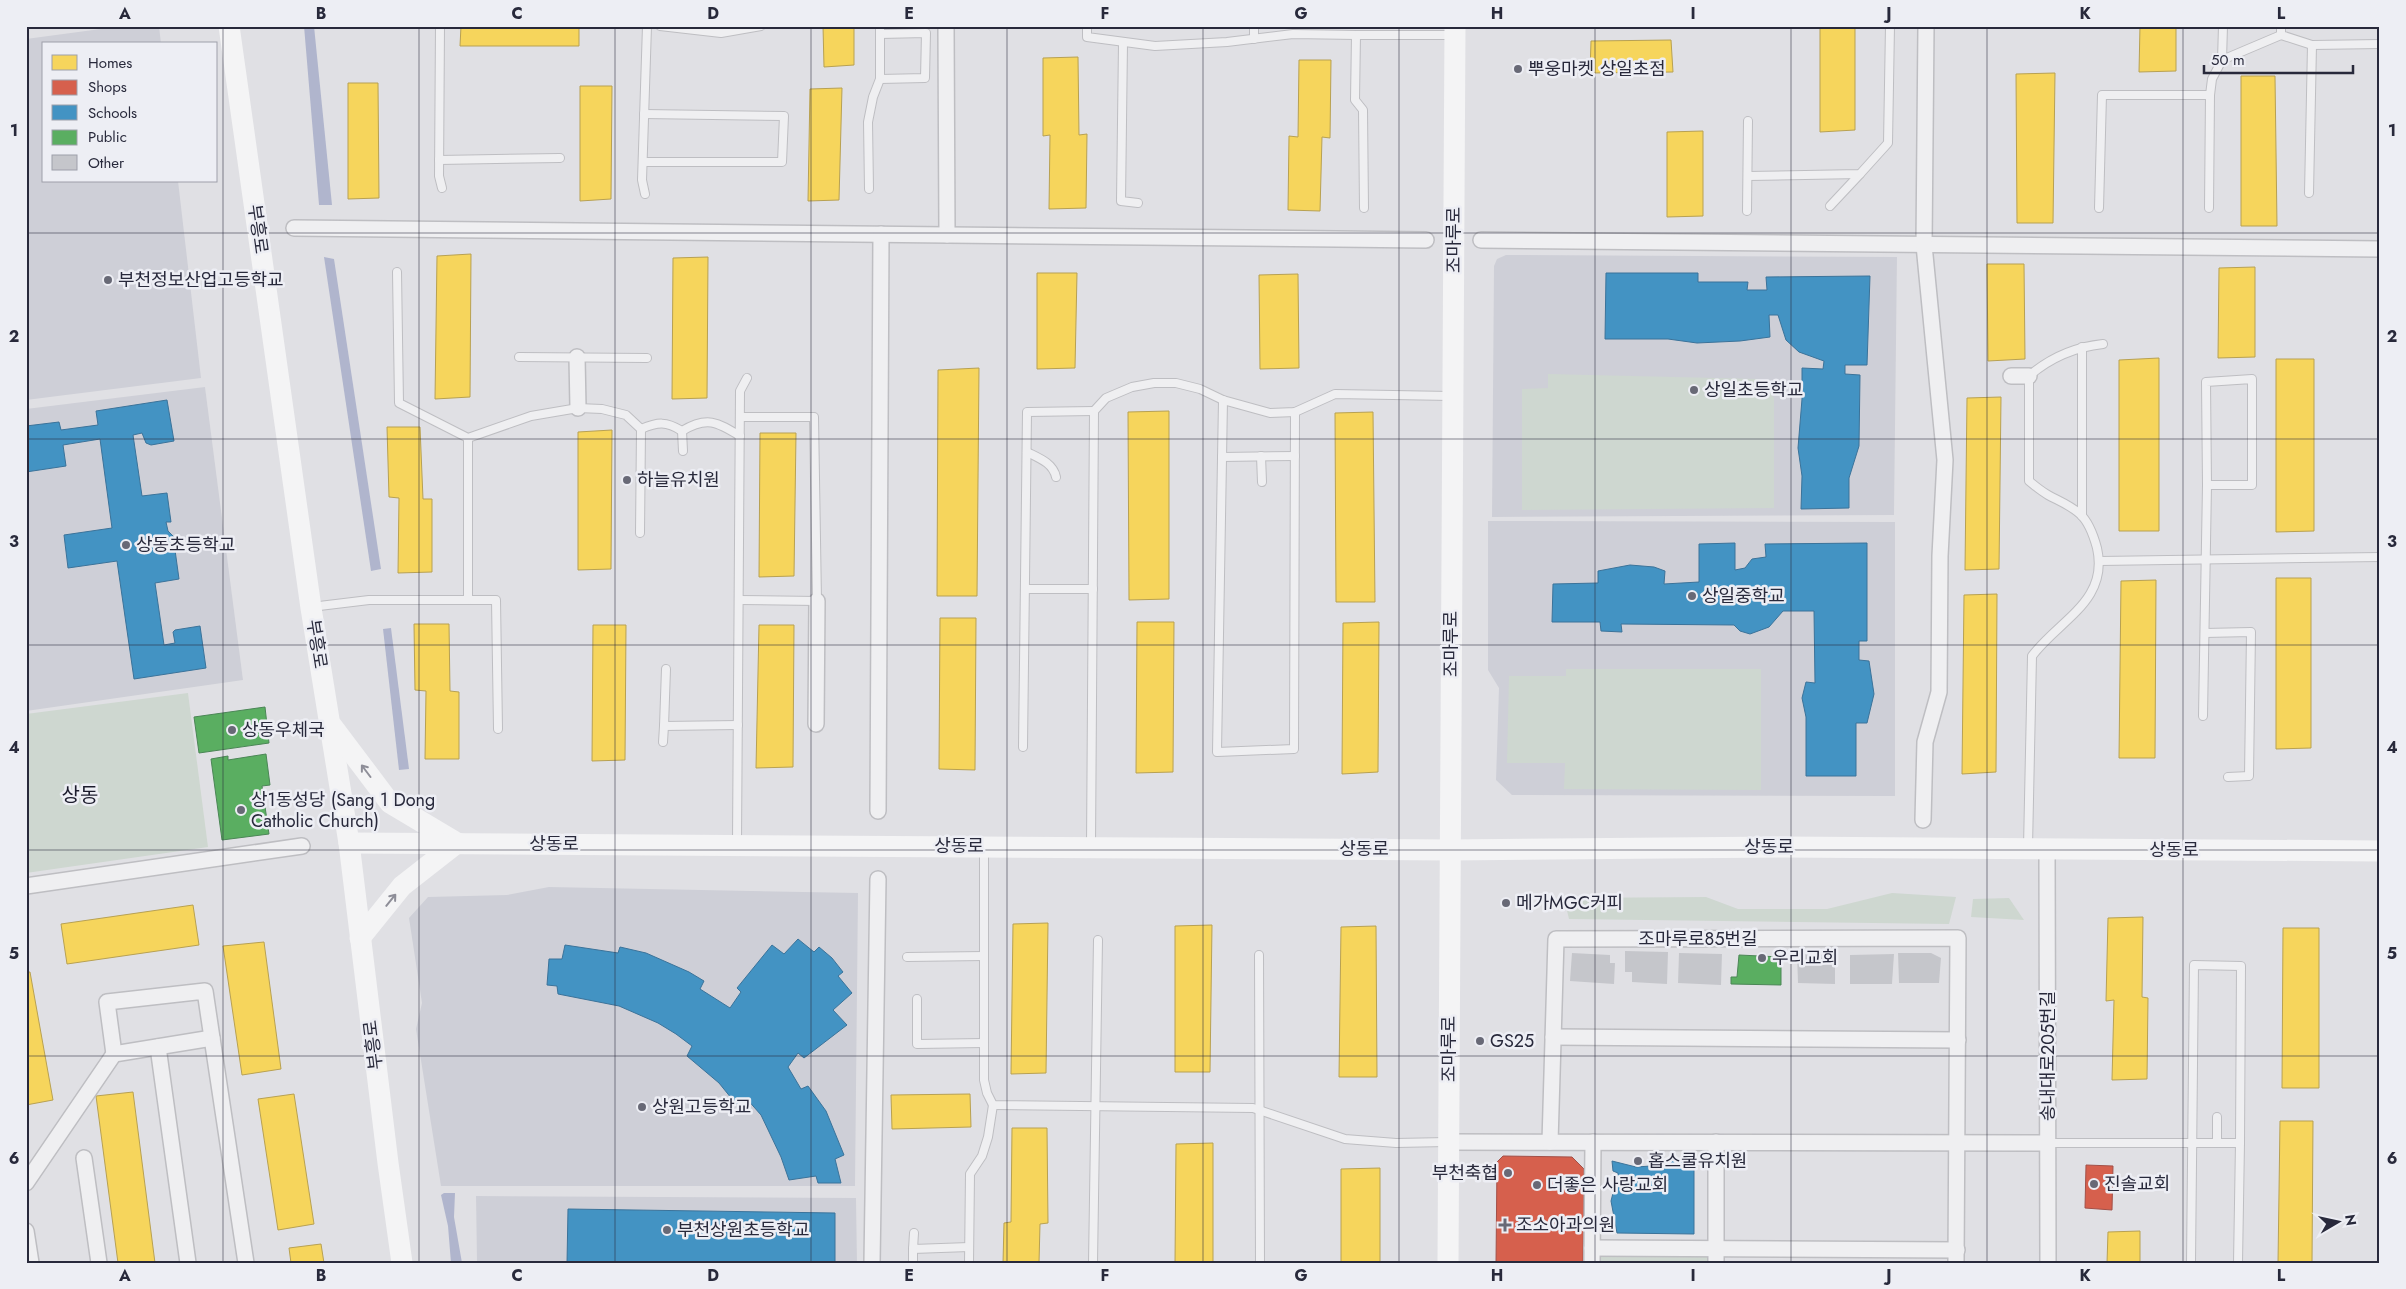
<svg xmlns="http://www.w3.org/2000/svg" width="2406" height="1289" viewBox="0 0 2406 1289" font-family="Jost,'Noto Sans KR',sans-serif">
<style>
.built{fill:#cecfd7}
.green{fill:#ced7d0}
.water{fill:#b0b5cd}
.homes{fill:#f6d55c;stroke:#b8a152}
.shops{fill:#d6604d;stroke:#a25048}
.schools{fill:#4393c3;stroke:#3b739a}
.public{fill:#5aae61;stroke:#4b8656}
.building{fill:#c5c6cb}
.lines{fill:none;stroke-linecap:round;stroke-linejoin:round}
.lane-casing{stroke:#bebec2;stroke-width:10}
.street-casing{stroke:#bebec2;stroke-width:18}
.lane{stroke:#efeff1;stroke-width:8}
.street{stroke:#efeff1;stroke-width:15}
.secondary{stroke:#f4f4f5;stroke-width:21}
.oneway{stroke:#8e8e98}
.grid{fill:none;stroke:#28293b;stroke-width:1;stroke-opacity:0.55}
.poi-dot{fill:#686976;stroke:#edeef4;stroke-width:2}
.labels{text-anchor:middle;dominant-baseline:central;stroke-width:5;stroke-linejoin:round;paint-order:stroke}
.poi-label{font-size:18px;fill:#28293b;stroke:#edeef4;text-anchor:start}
.street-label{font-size:18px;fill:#28293b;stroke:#edeef4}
.quarter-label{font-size:20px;fill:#1b1b2c;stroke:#edeef4}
.neatline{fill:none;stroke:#28293b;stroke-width:2}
.grid-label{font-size:16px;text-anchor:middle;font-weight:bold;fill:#28293b}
</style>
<rect width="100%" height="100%" fill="#e0e0e4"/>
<g class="built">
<polygon points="123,26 159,26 161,44 44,44 44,181 178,181 201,378 26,400 26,39"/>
<polygon points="1506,255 1897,257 1894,515 1492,517 1494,266 1497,259"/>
<polygon points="205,387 243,680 26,711 26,409"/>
<polygon points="1488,521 1895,522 1895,796 1512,795 1496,780 1499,688 1488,670"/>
<polygon points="549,887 858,893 855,1186 441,1186 416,1029 422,1003 409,918 428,897 507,895"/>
<polygon points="476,1196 856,1198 857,1263 477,1263"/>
</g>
<g class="green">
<polygon points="1548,374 1759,379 1774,398 1774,508 1522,510 1522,389 1548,388"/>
<polygon points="1566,669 1761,669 1761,790 1564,789 1565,763 1507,763 1509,676 1566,676"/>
<polygon points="188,693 208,847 26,873 26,714"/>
<polygon points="1892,893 1956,897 1949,924 1569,919 1564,898 1706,897 1738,909 1827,909"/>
<polygon points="2009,898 2024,920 1971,917 1973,899"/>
<polygon points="1709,1253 1709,1263 1599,1263 1599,1254"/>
</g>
<g class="water">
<polygon points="304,26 314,26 332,205 319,205"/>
<polygon points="324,257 334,259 381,569 371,571"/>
<polygon points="391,628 409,769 399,770 383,629"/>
<polygon points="444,1193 455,1193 454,1217 462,1263 451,1263 448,1226 441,1195"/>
</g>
<g class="homes">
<polygon points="461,26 579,26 579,46 460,46"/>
<polygon points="823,26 854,26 854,65 824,67"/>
<polygon points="1820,26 1855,26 1855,130 1820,132"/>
<polygon points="2140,26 2176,26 2176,71 2139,72"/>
<polygon points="1671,40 1673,72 1590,73 1591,41"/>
<polygon points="1078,57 1079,135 1087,134 1086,208 1049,209 1050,135 1043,136 1043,58"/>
<polygon points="1299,60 1331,60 1330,138 1322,137 1320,211 1288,210 1289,136 1298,137"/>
<polygon points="2055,73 2053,223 2017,223 2016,74"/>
<polygon points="2241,76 2275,76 2277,226 2241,226"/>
<polygon points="348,83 378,83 379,198 348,199"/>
<polygon points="580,86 612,86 611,199 580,201"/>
<polygon points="842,88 839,200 808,201 810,89"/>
<polygon points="1703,131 1703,216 1667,217 1667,132"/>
<polygon points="471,254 470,397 435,399 437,256"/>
<polygon points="708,257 707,398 672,399 673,258"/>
<polygon points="1987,264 2024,264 2025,359 1988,361"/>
<polygon points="2255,267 2255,357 2218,358 2219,268"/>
<polygon points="1037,273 1077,273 1075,368 1037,369"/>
<polygon points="1298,274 1299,368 1260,369 1259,275"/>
<polygon points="2159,358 2159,531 2119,531 2119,360"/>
<polygon points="2276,359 2314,359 2314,531 2276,532"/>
<polygon points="979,368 977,596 937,596 938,370"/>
<polygon points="2001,397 1999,569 1965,570 1967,398"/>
<polygon points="1169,411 1169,599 1129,600 1128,412"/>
<polygon points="1373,412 1375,602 1336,602 1335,413"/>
<polygon points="387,427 420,427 423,499 432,499 432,572 398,573 399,498 389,497"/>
<polygon points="612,430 611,569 578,570 578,432"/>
<polygon points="760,433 796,433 794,576 759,577"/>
<polygon points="2276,578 2311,578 2311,748 2276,749"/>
<polygon points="2156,580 2155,758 2119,758 2121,581"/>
<polygon points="1997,594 1996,772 1962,774 1964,595"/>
<polygon points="940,618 976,618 975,770 939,769"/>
<polygon points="1137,622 1174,622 1173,772 1136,773"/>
<polygon points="1379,622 1378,772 1342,774 1343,623"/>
<polygon points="414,624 449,624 450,691 459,692 459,759 425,759 426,691 415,690"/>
<polygon points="593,625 626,625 625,760 592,761"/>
<polygon points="759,625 794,625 793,767 756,768"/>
<polygon points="193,905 199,945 67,964 61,924"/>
<polygon points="2143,917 2142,997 2148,998 2147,1079 2112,1080 2114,1000 2106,1001 2108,918"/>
<polygon points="1048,923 1046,1073 1011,1074 1013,924"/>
<polygon points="1212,925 1210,1072 1175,1072 1175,926"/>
<polygon points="1376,926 1377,1077 1339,1077 1341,927"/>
<polygon points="2283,928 2319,928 2319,1088 2282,1088"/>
<polygon points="264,942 281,1069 242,1075 223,946"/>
<polygon points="26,972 30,972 53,1100 26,1105"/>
<polygon points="133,1092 155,1263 118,1263 96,1096"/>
<polygon points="294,1094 314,1224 278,1230 258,1099"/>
<polygon points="970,1094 971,1127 892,1129 891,1095"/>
<polygon points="2280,1121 2313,1121 2312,1263 2278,1263"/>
<polygon points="1012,1128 1047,1128 1048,1223 1040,1224 1039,1263 1003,1263 1004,1223 1011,1222"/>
<polygon points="1213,1143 1213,1263 1175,1263 1176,1144"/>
<polygon points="1380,1168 1380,1263 1341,1263 1341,1169"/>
<polygon points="2140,1231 2140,1263 2107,1263 2108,1232"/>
<polygon points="321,1244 324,1263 291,1263 289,1248"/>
</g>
<g class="shops">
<polygon points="1503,1156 1572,1157 1584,1169 1583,1263 1496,1263 1497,1162"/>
<polygon points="2086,1165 2113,1166 2112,1210 2085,1208"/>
</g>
<g class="schools">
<polygon points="1606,273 1698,273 1698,282 1748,282 1747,290 1767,290 1766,277 1870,276 1867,365 1845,365 1845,374 1860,375 1859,446 1849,478 1849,508 1801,509 1802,476 1798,448 1802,399 1802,368 1823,369 1824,361 1799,352 1786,340 1778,315 1769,315 1770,337 1740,341 1697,343 1668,339 1605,339"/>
<polygon points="167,400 174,441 151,445 146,443 142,433 133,435 142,496 167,493 171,522 166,522 168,531 174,537 173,542 169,545 170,551 175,550 179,579 155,583 164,645 175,643 173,632 175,630 200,626 206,668 134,679 117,561 68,568 64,535 112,528 100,439 63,445 66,466 26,472 26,426 59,422 61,430 98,425 96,411"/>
<polygon points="1735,543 1735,570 1745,568 1752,559 1766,557 1765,544 1867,543 1867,641 1859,641 1859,660 1869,661 1874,694 1867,723 1856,723 1856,776 1806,776 1806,717 1802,698 1806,682 1815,683 1814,611 1783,611 1769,627 1750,634 1740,631 1734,625 1621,624 1622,632 1601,631 1600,622 1552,622 1553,584 1598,583 1598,571 1630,565 1654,567 1665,571 1664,584 1699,582 1699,544"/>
<polygon points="798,939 814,952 819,947 832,958 843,972 838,976 852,993 833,1010 847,1025 804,1058 798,1053 788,1067 801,1089 808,1086 826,1111 844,1155 835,1159 841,1183 818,1183 816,1176 789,1180 781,1157 761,1115 746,1098 736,1104 719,1083 687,1056 692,1046 676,1034 658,1023 619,1006 558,994 557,986 547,985 549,959 562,959 565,945 618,953 620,947 646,953 689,972 704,981 700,989 730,1008 741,992 737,988 772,945 784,954"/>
<polygon points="1694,1160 1694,1234 1617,1233 1611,1201 1614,1189 1618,1188 1618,1173 1613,1171 1612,1161 1636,1167 1666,1165 1666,1161"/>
<polygon points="568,1209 835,1213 835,1263 567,1263"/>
</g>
<g class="public">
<polygon points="265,707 269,743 199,753 194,717"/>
<polygon points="266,754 270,785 262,786 269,834 222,840 211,759 228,756 228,760"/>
<polygon points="1739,955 1781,957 1781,985 1731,984 1731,977 1737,977"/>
</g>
<g class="building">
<polygon points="1625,951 1668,952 1667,984 1632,982 1632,972 1625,972"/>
<polygon points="1572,953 1610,955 1610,963 1615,963 1614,984 1570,981"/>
<polygon points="1679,953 1722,954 1721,985 1678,983"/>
<polygon points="1898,953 1931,953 1941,958 1939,983 1899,983"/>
<polygon points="1797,954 1835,955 1835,984 1798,983"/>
<polygon points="1894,954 1892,984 1850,984 1850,955"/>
</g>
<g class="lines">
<g class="lane-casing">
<g id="lane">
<polyline points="440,26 439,176 442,188"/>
<polyline points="660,26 721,33 761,26"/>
<polyline points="1087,26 1087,37 1155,46 1227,42 1293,34 1356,35"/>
<polyline points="1254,26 1254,39"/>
<polyline points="2281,26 2281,35 2312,45 2380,44"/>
<polyline points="1123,43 1121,201 1138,203"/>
<polyline points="2222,60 2223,26"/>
<polyline points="880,79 925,78 926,33 880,34"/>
<polyline points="439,160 560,158"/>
<polyline points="643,162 782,162 784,116 644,114"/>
<polyline points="1748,176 1860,174 1888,143 1890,26"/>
<polyline points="869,189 868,122 873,97 880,79 880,26"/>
<polyline points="2309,193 2312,45"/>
<polyline points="645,194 642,180 647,26"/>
<polyline points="1830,206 1860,174"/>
<polyline points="1364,208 1363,110 1355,100 1356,35 1452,35"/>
<polyline points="2099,208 2102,95 2210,95 2212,79 2222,60 2281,35"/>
<polyline points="2209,208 2210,95"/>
<polyline points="1747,211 1748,121"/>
<path d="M397 272 399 403 468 438 531 416 578 408 602 409 626 415 641 429C658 422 666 421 682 431 707 416 717 422 740 436"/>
<polyline points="2082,347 2082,516"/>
<polyline points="519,357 647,358"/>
<polyline points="1223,400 1217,752 1294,749 1295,412"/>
<polyline points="682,431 683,451"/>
<path d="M1027 452C1039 458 1053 463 1056 477"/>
<polyline points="1261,456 1262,482"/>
<polyline points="1222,457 1295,456"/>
<polyline points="640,533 641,429"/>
<polyline points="2100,561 2380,557"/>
<polyline points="1025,589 1093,589"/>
<polyline points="468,600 496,600 498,729"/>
<polyline points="739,600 817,601 814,417 740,417"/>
<polyline points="311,607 369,600 468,600 468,438"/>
<polyline points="2205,633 2251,632 2249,776 2228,777"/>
<polyline points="666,669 664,726 738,725"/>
<polyline points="2203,716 2207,485 2206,382 2252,379 2252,485 2207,485"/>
<polyline points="663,742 664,726"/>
<polyline points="1023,747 1027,412 1094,411"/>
<polyline points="737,843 740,391 747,378"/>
<polyline points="1091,846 1094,411 1106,398 1132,387 1154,383 1176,383 1200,389 1223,400 1270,413 1295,412 1335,394 1451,396"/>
<path d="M2028 847 2032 656C2059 620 2109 601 2097 548 2094 537 2089 522 2080 514 2070 505 2059 501 2048 495 2041 491 2035 486 2029 481V376C2051 357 2075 347 2103 344"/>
<polyline points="984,848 984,1080 987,1093 993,1105 1253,1108 1345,1139 1396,1143 1447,1142"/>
<polyline points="1259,955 1260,1263"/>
<polyline points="907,957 984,956"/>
<polyline points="917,999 917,1044 984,1043"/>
<polyline points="2048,1143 2240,1143 2238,1263"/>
<polyline points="2217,1143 2217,1117"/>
<polyline points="914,1233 913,1249 969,1247"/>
<polyline points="913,1263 913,1249"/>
<polyline points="969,1263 970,1174 982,1156 988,1137 993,1105"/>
<polyline points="1093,1263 1098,940"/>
<polyline points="2191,1263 2194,965 2241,966 2240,1143"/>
</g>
</g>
<g class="street-casing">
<g id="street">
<polyline points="946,26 947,235"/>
<polyline points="294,228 1426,240"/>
<polyline points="1481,240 2380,249"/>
<polyline points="577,357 578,408"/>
<polyline points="2011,376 2029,376"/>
<polyline points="816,724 817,601"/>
<polyline points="878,811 881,234"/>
<polyline points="1923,820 1925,742 1939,692 1940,556 1945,460 1924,245 1926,26"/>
<polyline points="2047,849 2048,1263"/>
<polyline points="26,886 302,846"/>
<polyline points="1553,1037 1958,1040"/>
<polyline points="158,1047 188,1263"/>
<polyline points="114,1054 107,1002 205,991 212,1038"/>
<polyline points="1449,1142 2048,1143"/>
<polyline points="1550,1142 1556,939 1958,938 1956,1263"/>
<polyline points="84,1158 99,1263"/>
<polyline points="26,1183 114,1054 212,1038 246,1263"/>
<polyline points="26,1231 31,1263"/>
<polyline points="1592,1248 1957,1250"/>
<polyline points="872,1263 878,879"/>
<polyline points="1592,1263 1593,1142"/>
<polyline points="1716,1263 1716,1142"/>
</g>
</g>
<use href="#lane" class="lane"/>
<use href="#street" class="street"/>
<g class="secondary">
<polyline points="229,26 311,608 349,843 388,1163 402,1263"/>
<polyline points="332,726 390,803 457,843"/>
<polyline points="349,843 1450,850 1782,847 2380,851"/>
<polyline points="360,938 402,886 457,843"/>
<polyline points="1448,1263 1455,26"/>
</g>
</g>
<defs><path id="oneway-shaft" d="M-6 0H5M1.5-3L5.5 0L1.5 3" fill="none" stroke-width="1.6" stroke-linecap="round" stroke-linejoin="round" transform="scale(1.25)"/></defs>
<g class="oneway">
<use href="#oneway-shaft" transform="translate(366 771) rotate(-127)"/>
<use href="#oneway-shaft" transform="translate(391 900) rotate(-51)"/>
</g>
<path class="grid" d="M223 26V1263M419 26V1263M615 26V1263M811 26V1263M1007 26V1263M1203 26V1263M1399 26V1263M1595 26V1263M1791 26V1263M1987 26V1263M2183 26V1263M26 233H2380M26 439H2380M26 645H2380M26 850H2380M26 1056H2380"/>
<g class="poi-dot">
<circle cx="1518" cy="69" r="5"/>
<circle cx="108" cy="280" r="5"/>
<circle cx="1694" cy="390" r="5"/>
<circle cx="627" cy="480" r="5"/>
<circle cx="126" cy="545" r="5"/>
<circle cx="1692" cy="596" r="5"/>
<circle cx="232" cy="730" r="5"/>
<circle cx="241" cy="810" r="5"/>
<circle cx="1506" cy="903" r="5"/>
<circle cx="1762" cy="958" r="5"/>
<circle cx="1480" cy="1041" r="5"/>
<circle cx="642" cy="1107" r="5"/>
<circle cx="1638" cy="1161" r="5"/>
<circle cx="1508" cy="1173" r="5"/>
<circle cx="2094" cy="1184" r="5"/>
<circle cx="1537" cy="1185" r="5"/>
<path d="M1502.5 1217.5h5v5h5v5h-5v5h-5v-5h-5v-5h5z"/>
<circle cx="667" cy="1230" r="5"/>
</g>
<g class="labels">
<g class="poi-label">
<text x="1528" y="69">뿌웅마켓 상일초점</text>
<text x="118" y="280">부천정보산업고등학교</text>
<text x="1704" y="390">상일초등학교</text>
<text x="637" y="480">하늘유치원</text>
<text x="136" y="545">상동초등학교</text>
<text x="1702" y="596">상일중학교</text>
<text x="242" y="730">상동우체국</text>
<text x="251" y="800">상1동성당 (Sang 1 Dong<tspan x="251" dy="21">Catholic Church)</tspan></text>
<text x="1516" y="903">메가MGC커피</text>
<text x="1772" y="958">우리교회</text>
<text x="1490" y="1041">GS25</text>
<text x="652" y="1107">상원고등학교</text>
<text x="1648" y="1161">홉스쿨유치원</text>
<text x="1498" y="1173" text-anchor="end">부천축협</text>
<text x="2104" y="1184">진솔교회</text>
<text x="1547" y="1185">더좋은 사랑교회</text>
<text x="1516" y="1225">조소아과의원</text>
<text x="677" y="1230">부천상원초등학교</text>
</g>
<g class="street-label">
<text transform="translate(258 229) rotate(82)">부흥로</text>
<text transform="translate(1454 240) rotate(-90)">조마루로</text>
<text transform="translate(317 644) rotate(81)">부흥로</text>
<text transform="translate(1451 644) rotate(-90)">조마루로</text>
<text x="554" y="844">상동로</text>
<text x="959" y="846">상동로</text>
<text x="1769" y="847">상동로</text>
<text x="1364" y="849">상동로</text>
<text x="2174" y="850">상동로</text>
<text x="1698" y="939">조마루로85번길</text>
<text transform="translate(373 1045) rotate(-97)">부흥로</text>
<text transform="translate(1449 1049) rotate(-90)">조마루로</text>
<text transform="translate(2048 1056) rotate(-90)">송내대로205번길</text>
</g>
<g class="quarter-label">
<text x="80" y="795">상동</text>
</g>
</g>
<rect width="2406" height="1289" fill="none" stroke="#edeef4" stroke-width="55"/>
<rect x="42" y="42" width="175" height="140" fill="#edeef4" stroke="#9e9faa"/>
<rect x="52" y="55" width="25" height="15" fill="#f6d55c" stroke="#9e9faa"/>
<text x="88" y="68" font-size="15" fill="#28293b">Homes</text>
<rect x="52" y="80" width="25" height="15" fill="#d6604d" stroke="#9e9faa"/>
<text x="88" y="92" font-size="15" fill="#28293b">Shops</text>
<rect x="52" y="105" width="25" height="15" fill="#4393c3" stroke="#9e9faa"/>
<text x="88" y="118" font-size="15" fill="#28293b">Schools</text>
<rect x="52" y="130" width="25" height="15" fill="#5aae61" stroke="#9e9faa"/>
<text x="88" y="142" font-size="15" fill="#28293b">Public</text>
<rect x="52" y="155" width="25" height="15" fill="#c5c6cb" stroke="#9e9faa"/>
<text x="88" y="168" font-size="15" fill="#28293b">Other</text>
<g transform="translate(2338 1222) rotate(81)" stroke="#edeef4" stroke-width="4" paint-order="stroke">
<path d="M0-4L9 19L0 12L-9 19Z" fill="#28293b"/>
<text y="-8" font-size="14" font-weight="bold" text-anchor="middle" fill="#28293b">N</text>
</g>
<path d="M2204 65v8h149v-8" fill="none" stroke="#28293b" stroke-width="2.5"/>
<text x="2211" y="65" font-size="15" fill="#28293b" stroke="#edeef4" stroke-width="4" paint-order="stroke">50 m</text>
<rect x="28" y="28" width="2350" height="1234" class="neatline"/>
<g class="grid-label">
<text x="125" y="19">A</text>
<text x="321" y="19">B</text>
<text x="517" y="19">C</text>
<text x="713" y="19">D</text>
<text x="909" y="19">E</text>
<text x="1105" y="19">F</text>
<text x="1301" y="19">G</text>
<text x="1497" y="19">H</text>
<text x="1693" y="19">I</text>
<text x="1889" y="19">J</text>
<text x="2085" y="19">K</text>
<text x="2281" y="19">L</text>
<text x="14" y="136">1</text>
<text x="2392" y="136">1</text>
<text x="14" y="342">2</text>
<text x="2392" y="342">2</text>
<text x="14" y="547">3</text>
<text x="2392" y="547">3</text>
<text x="14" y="753">4</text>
<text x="2392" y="753">4</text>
<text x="14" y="959">5</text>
<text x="2392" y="959">5</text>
<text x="14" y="1164">6</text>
<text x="2392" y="1164">6</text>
<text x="125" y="1281">A</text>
<text x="321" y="1281">B</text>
<text x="517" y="1281">C</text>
<text x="713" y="1281">D</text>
<text x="909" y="1281">E</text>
<text x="1105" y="1281">F</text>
<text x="1301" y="1281">G</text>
<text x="1497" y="1281">H</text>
<text x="1693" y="1281">I</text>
<text x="1889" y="1281">J</text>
<text x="2085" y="1281">K</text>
<text x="2281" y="1281">L</text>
</g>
</svg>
